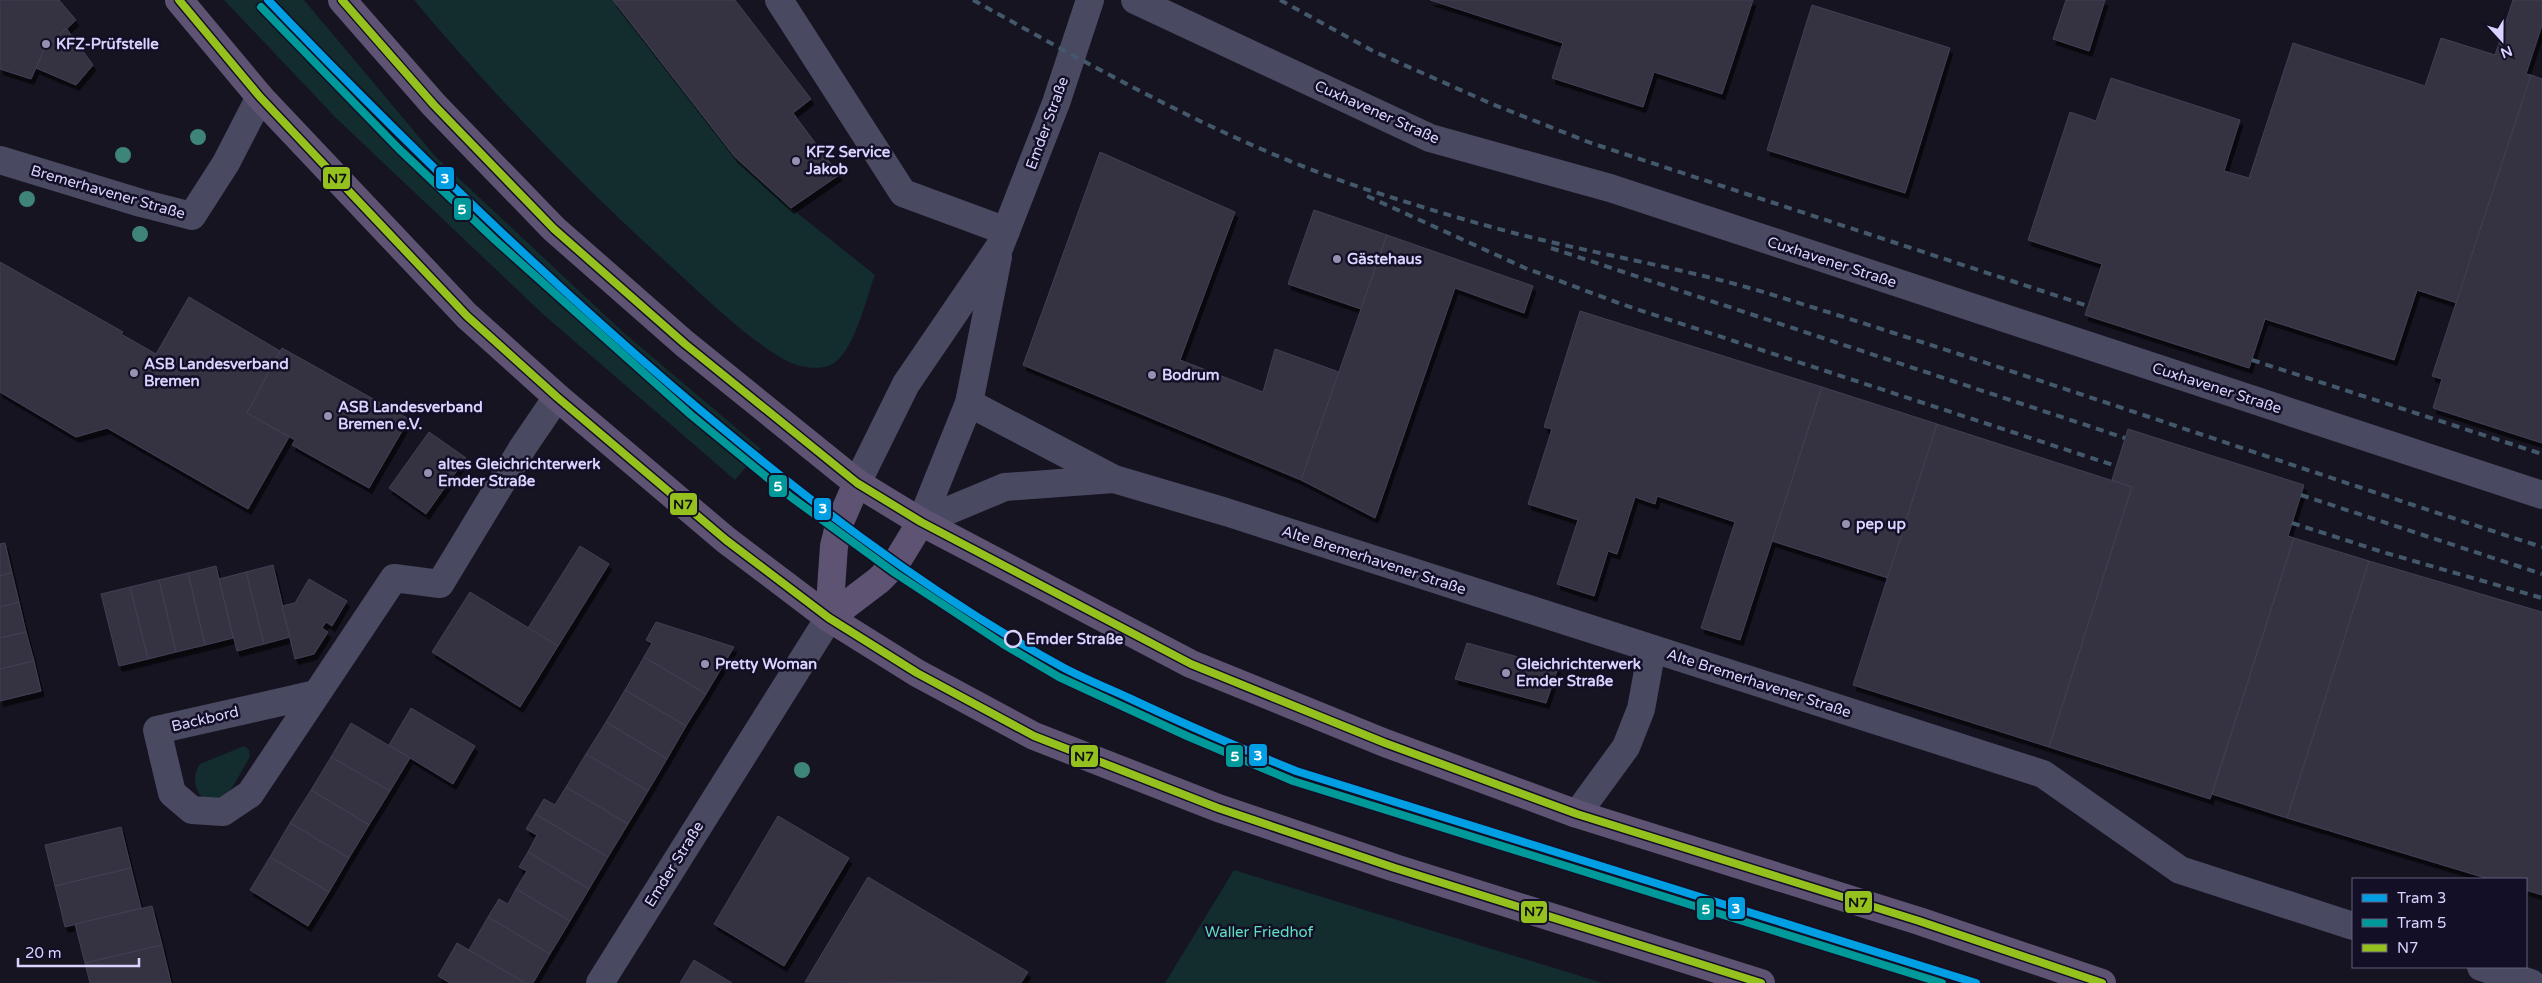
<svg xmlns="http://www.w3.org/2000/svg" width="2542" height="983" viewBox="0 0 2542 983" font-family="'Varela Round',sans-serif">
<style>
.green{fill:#132c2d}
.building{fill:#343243;stroke:#433f54;filter:url(#shadow)}
.lines{fill:none;stroke-linecap:round;stroke-linejoin:round}
.minor{stroke:#4a4962;stroke-width:28}
.major{stroke:#5e5373;stroke-width:28}
.rail{stroke:#43596b;stroke-width:4;stroke-dasharray:8 6;stroke-linecap:butt}
.bus-1-casing{stroke:#130f26;stroke-width:11}
.bus-1{stroke:#95c11f;stroke-width:8}
.tram-1-casing{stroke:#130f26;stroke-width:11}
.tram-2-casing{stroke:#130f26;stroke-width:11}
.tram-1{stroke:#009fe3;stroke-width:8}
.tram-2{stroke:#099;stroke-width:8}
.tree{fill:#3e8478}
.poi-dot{fill:#9591b1;stroke:#130f26;stroke-width:2}
.stop-dot{fill:#130f26;stroke:#d9d4ff;stroke-width:2.5}
.labels{text-anchor:middle;dominant-baseline:central;stroke-width:5;stroke-linejoin:round;paint-order:stroke}
.poi-label{font-size:15px;font-weight:bold;fill:#d9d4ff;stroke:#130f26;text-anchor:start}
.street-label{font-size:15px;fill:#d9d4ff;stroke:#130f26}
.stop-label{font-size:15px;font-weight:bold;fill:#d9d4ff;stroke:#130f26;text-anchor:start}
.park-label{font-size:15px;fill:#5fe0c0;stroke:#130f26}
.line-badge{stroke:#130f26;stroke-width:2}
.badge-label{font-size:14px;text-anchor:middle;font-weight:bold;fill:#fff}
.pale-badge-label{font-size:14px;text-anchor:middle;font-weight:bold;fill:#111}
</style>
<defs>
<filter id="shadow"><feDropShadow dx="3" dy="5.5" stdDeviation="0" flood-color="#0009"/></filter>
</defs>
<rect width="100%" height="100%" fill="#161421"/>
<g class="green">
<polygon points="224,0 304,0 435,156 624,333 761,449 735,480 544,315 335,117"/>
<path d="M414 0H613L735 157 791 208 875 275C866 298 853 359 828 366 815 370 799 367 787 361 746 338 711 303 676 271 583 187 494 96 414 0Z"/>
<path d="M244 746 249 750 250 757C244 766 232 791 224 797 201 810 187 783 200 764Z"/>
<polygon points="1234,870 1603,983 1165,983"/>
</g>
<g class="building">
<polygon points="0,0 59,0 76,20 44,50 31,79 0,69"/>
<polygon points="613,0 735,0 811,99 793,113 839,175 791,208 735,157"/>
<polygon points="1430,0 1753,0 1722,94 1654,72 1643,107 1552,78 1563,43"/>
<polygon points="2066,0 2105,0 2089,51 2053,39"/>
<polygon points="2513,0 2542,0 2542,25 2526,74 2531,75 2457,303 2417,290 2394,360 2265,319 2249,368 2085,315 2102,264 2028,240 2070,112 2096,121 2111,78 2240,120 2224,171 2249,178 2293,43 2425,86 2441,38 2495,55"/>
<polygon points="1812,5 1950,48 1905,193 1767,150"/>
<polygon points="66,28 93,65 76,85 36,68 44,50"/>
<polygon points="2531,75 2542,79 2542,443 2433,408 2442,379 2432,376"/>
<polygon points="1100,152 1235,212 1180,360 1263,392 1275,349 1339,372 1301,480 1023,365"/>
<polygon points="1314,210 1387,235 1361,309 1288,284"/>
<polygon points="1387,235 1533,286 1524,313 1455,288 1375,518 1301,480"/>
<polygon points="0,262 123,332 121,334 156,354 189,297 280,351 247,413 289,437 248,509 107,428 76,437 0,392"/>
<polygon points="1580,311 1822,387 1740,640 1701,628 1735,522 1657,496 1655,504 1635,497 1617,554 1608,551 1594,596 1557,584 1578,520 1528,504 1552,429 1544,427"/>
<polygon points="282,348 409,419 369,488 292,445 295,440 247,413"/>
<polygon points="1822,387 1937,424 1888,578 1772,541"/>
<polygon points="1937,424 2132,487 2049,747 1853,685"/>
<polygon points="2128,429 2304,485 2288,536 2294,538 2210,799 2049,747 2132,487 2112,480"/>
<polygon points="429,432 466,458 426,514 389,488"/>
<polygon points="2294,538 2369,561 2287,818 2212,794"/>
<polygon points="5,543 12,573 0,576 0,544"/>
<polygon points="580,546 609,564 558,646 528,628"/>
<polygon points="2369,561 2542,612 2542,895 2526,890 2526,879 2489,879 2287,818"/>
<polygon points="273,565 290,637 264,644 246,572"/>
<polygon points="216,566 233,638 205,645 188,573"/>
<polygon points="246,572 264,644 237,651 219,579"/>
<polygon points="12,573 19,602 0,607 0,576"/>
<polygon points="188,573 205,645 176,652 159,580"/>
<polygon points="309,579 347,601 332,626 326,622 322,628 328,632 314,654 295,659 282,606 295,603"/>
<polygon points="159,580 176,652 148,659 130,587"/>
<polygon points="130,587 148,659 119,666 101,594"/>
<polygon points="470,592 558,646 520,707 432,652"/>
<polygon points="19,602 26,632 0,638 0,607"/>
<polygon points="656,622 734,647 706,694 644,657 652,643 646,640"/>
<polygon points="26,632 34,661 0,669 0,638"/>
<polygon points="1467,643 1558,668 1546,703 1455,679"/>
<polygon points="644,657 706,694 686,726 625,690"/>
<polygon points="34,661 41,691 0,701 0,669"/>
<polygon points="625,690 686,726 667,759 606,722"/>
<polygon points="411,708 475,746 453,784 389,745"/>
<polygon points="606,722 667,759 648,791 586,754"/>
<polygon points="351,723 410,758 390,791 331,757"/>
<polygon points="586,754 648,791 628,824 566,787"/>
<polygon points="331,757 390,791 369,825 311,790"/>
<polygon points="566,787 628,824 608,857 535,814 544,799 555,805"/>
<polygon points="311,790 369,825 349,858 290,823"/>
<polygon points="535,814 608,857 589,889 528,852 537,835 526,829"/>
<polygon points="778,816 849,858 784,966 714,924"/>
<polygon points="290,823 349,858 329,892 270,857"/>
<polygon points="121,827 131,868 55,886 45,845"/>
<polygon points="528,852 589,889 570,921 516,889 527,871 519,867"/>
<polygon points="270,857 329,892 308,926 250,890"/>
<polygon points="131,868 141,908 65,927 55,886"/>
<polygon points="868,877 1028,972 1021,983 805,982"/>
<polygon points="516,889 570,921 550,954 488,917 499,899 508,904"/>
<polygon points="152,906 162,945 85,963 75,924"/>
<polygon points="488,917 550,954 533,983 525,983 469,950"/>
<polygon points="457,943 469,950 525,983 450,983 438,976"/>
<polygon points="162,945 171,983 90,983 85,963"/>
<polygon points="694,960 732,983 680,983"/>
</g>
<g class="lines">
<g class="minor">
<polyline points="779,0 903,193 1006,231"/>
<polyline points="1135,0 1430,138 1610,188 2542,495"/>
<polyline points="0,160 141,203 192,216 226,163 260,97"/>
<polyline points="969,403 1114,479 1226,512 2043,774 2180,870 2353,926"/>
<polyline points="857,483 906,384 1000,246 1056,103 1090,0"/>
<polyline points="921,522 969,403 998,257"/>
<polyline points="921,522 1005,487 1114,479"/>
<polyline points="316,694 157,730 172,793 192,810 223,812 250,794 394,578 440,584 523,447 557,397"/>
<polyline points="1577,814 1626,747 1641,709 1652,649"/>
<polyline points="2481,967 2531,983"/>
<polyline points="600,983 829,618"/>
</g>
<g class="major">
<polyline points="179,0 260,97 467,316 557,397 726,540 829,618 917,673 1034,736 1218,808 1395,868 1761,983"/>
<polyline points="342,0 434,105 554,229 685,344 857,483 921,522 1191,664 1385,743 1577,814 1919,921 2102,983"/>
<polyline points="829,618 834,546 840,522 857,483"/>
<polyline points="829,618 879,580 896,563 921,522"/>
</g>
<g class="rail">
<path d="M973 0C1105 73 1237 149 1381 194 1434 211 1488 227 1542 240 1618 258 1695 271 1770 294 2029 374 2284 464 2542 547"/>
<polyline points="1280,0 1373,51 1492,104 1591,143 2088,306"/>
<polyline points="1367,196 1525,268 1624,305 2116,466"/>
<polyline points="1551,248 2125,438"/>
<polyline points="2252,360 2542,454"/>
<polyline points="2301,495 2542,574"/>
<polyline points="2292,523 2386,553 2542,598"/>
</g>
<g class="bus-1-casing">
<g id="bus-1">
<polyline points="179,0 260,97 467,316 557,397 726,540 829,618 917,673 1034,736 1218,808 1395,868 1761,983"/>
<polyline points="342,0 434,105 554,229 685,344 857,483 921,522 1191,664 1385,743 1577,814 1919,921 2102,983"/>
</g>
</g>
<use href="#bus-1" class="bus-1"/>
<g class="tram-1-casing">
<path id="tram-1" d="M268 0C397 135 531 265 673 387 795 491 923 591 1064 668 1085 679 1107 688 1129 698 1184 724 1240 748 1296 771L1976 983"/>
</g>
<g class="tram-2-casing">
<polyline id="tram-2" points="261,7 399,149 495,240 691,415 791,497 895,573 1003,644 1059,677 1187,736 1293,781 1942,983"/>
</g>
<use href="#tram-1" class="tram-1"/>
<use href="#tram-2" class="tram-2"/>
</g>
<g class="tree">
<circle cx="198" cy="137" r="8"/>
<circle cx="123" cy="155" r="8"/>
<circle cx="27" cy="199" r="8"/>
<circle cx="140" cy="234" r="8"/>
<circle cx="802" cy="770" r="8"/>
</g>
<g class="poi-dot">
<circle cx="46" cy="44" r="5"/>
<circle cx="796" cy="161" r="5"/>
<circle cx="1337" cy="259" r="5"/>
<circle cx="134" cy="373" r="5"/>
<circle cx="1152" cy="375" r="5"/>
<circle cx="328" cy="416" r="5"/>
<circle cx="428" cy="473" r="5"/>
<circle cx="1846" cy="524" r="5"/>
<circle cx="705" cy="664" r="5"/>
<circle cx="1506" cy="673" r="5"/>
</g>
<circle class="stop-dot" cx="1013" cy="639" r="8"/>
<g class="labels">
<g class="poi-label">
<text x="56" y="44">KFZ-Prüfstelle</text>
<text x="806" y="152">KFZ Service<tspan x="806" dy="17">Jakob</tspan></text>
<text x="1347" y="259">Gästehaus</text>
<text x="144" y="364">ASB Landesverband<tspan x="144" dy="17">Bremen</tspan></text>
<text x="1162" y="375">Bodrum</text>
<text x="338" y="407">ASB Landesverband<tspan x="338" dy="17">Bremen e.V.</tspan></text>
<text x="438" y="464">altes Gleichrichterwerk<tspan x="438" dy="17">Emder Straße</tspan></text>
<text x="1856" y="524">pep up</text>
<text x="715" y="664">Pretty Woman</text>
<text x="1516" y="664">Gleichrichterwerk<tspan x="1516" dy="17">Emder Straße</tspan></text>
</g>
<g class="street-label">
<text transform="translate(1377 112) rotate(24)">Cuxhavener Straße</text>
<text transform="translate(1047 123) rotate(-70)">Emder Straße</text>
<text transform="translate(108 192) rotate(16)">Bremerhavener Straße</text>
<text transform="translate(1832 262) rotate(18)">Cuxhavener Straße</text>
<text transform="translate(2217 388) rotate(18)">Cuxhavener Straße</text>
<text transform="translate(1374 560) rotate(18)">Alte Bremerhavener Straße</text>
<text transform="translate(1759 683) rotate(18)">Alte Bremerhavener Straße</text>
<text transform="translate(205 719) rotate(-13)">Backbord</text>
<text transform="translate(674 864) rotate(-58)">Emder Straße</text>
</g>
<g class="stop-label">
<text x="1026" y="639">Emder Straße</text>
</g>
<g class="park-label">
<text x="1259" y="932">Waller Friedhof</text>
</g>
</g>
<g class="line-badge">
<rect x="322" y="166" width="29" height="24" rx="5" fill="#95c11f"/>
<rect x="435" y="166" width="20" height="24" rx="5" fill="#009fe3"/>
<rect x="453" y="197" width="19" height="24" rx="5" fill="#099"/>
<rect x="768" y="474" width="20" height="24" rx="5" fill="#099"/>
<rect x="669" y="492" width="29" height="24" rx="5" fill="#95c11f"/>
<rect x="813" y="497" width="19" height="24" rx="5" fill="#009fe3"/>
<rect x="1248" y="743" width="20" height="24" rx="5" fill="#009fe3"/>
<rect x="1070" y="744" width="29" height="24" rx="5" fill="#95c11f"/>
<rect x="1225" y="744" width="19" height="24" rx="5" fill="#099"/>
<rect x="1844" y="890" width="29" height="24" rx="5" fill="#95c11f"/>
<rect x="1727" y="896" width="19" height="24" rx="5" fill="#009fe3"/>
<rect x="1696" y="897" width="19" height="24" rx="5" fill="#099"/>
<rect x="1520" y="900" width="28" height="24" rx="5" fill="#95c11f"/>
</g>
<g class="badge-label">
<text x="445" y="183">3</text>
<text x="462" y="214">5</text>
<text x="778" y="491">5</text>
<text x="823" y="513">3</text>
<text x="1258" y="760">3</text>
<text x="1235" y="761">5</text>
<text x="1736" y="913">3</text>
<text x="1706" y="914">5</text>
</g>
<g class="pale-badge-label">
<text x="337" y="183">N7</text>
<text x="683" y="509">N7</text>
<text x="1084" y="761">N7</text>
<text x="1858" y="907">N7</text>
<text x="1534" y="916">N7</text>
</g>
<rect x="2352" y="878" width="175" height="90" fill="#130f26" stroke="#625e7d"/>
<rect x="2362" y="894" width="25" height="8" fill="#009fe3" stroke="#625e7d"/>
<text x="2397" y="903" font-size="15" fill="#d9d4ff">Tram 3</text>
<rect x="2362" y="919" width="25" height="8" fill="#009999" stroke="#625e7d"/>
<text x="2397" y="928" font-size="15" fill="#d9d4ff">Tram 5</text>
<rect x="2362" y="944" width="25" height="8" fill="#95c11f" stroke="#625e7d"/>
<text x="2397" y="953" font-size="15" fill="#d9d4ff">N7</text>
<g transform="translate(2502 40) rotate(159)" stroke="#130f26" stroke-width="4" paint-order="stroke">
<path d="M0-4L9 19L0 12L-9 19Z" fill="#d9d4ff"/>
<text y="-8" font-size="14" font-weight="bold" text-anchor="middle" fill="#d9d4ff">N</text>
</g>
<path d="M18 958v8h121v-8" fill="none" stroke="#d9d4ff" stroke-width="2.5"/>
<text x="25" y="958" font-size="15" fill="#d9d4ff" stroke="#130f26" stroke-width="4" paint-order="stroke">20 m</text>
</svg>
